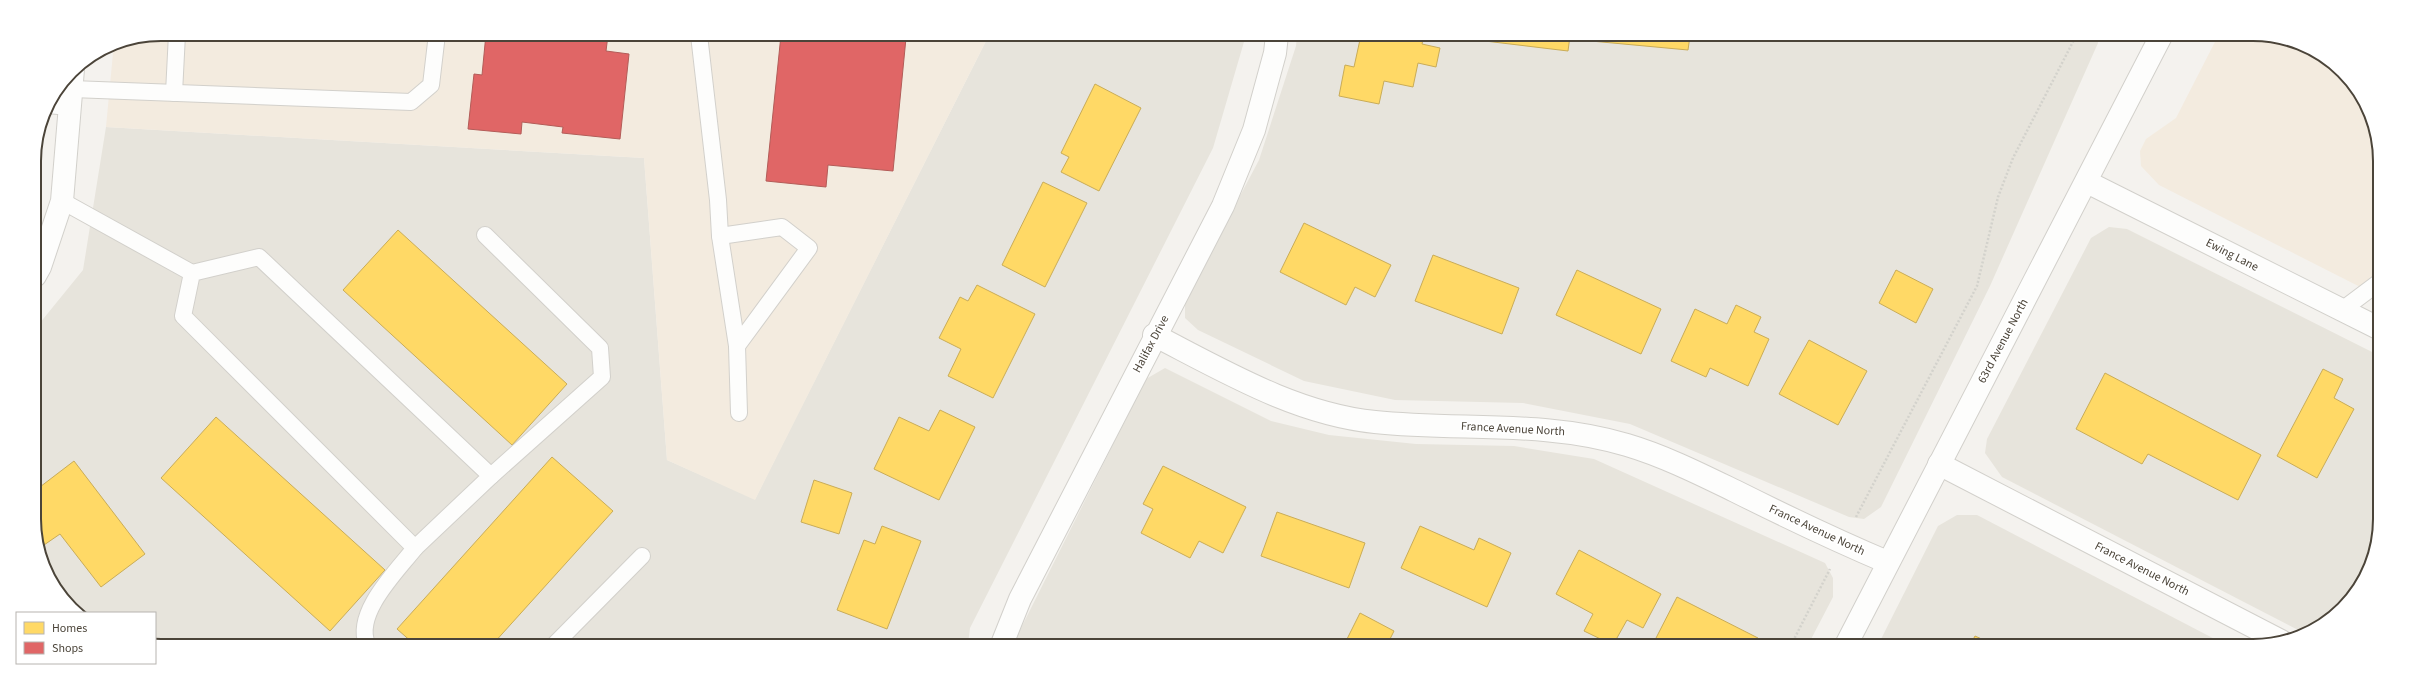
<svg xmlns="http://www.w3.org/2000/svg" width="2414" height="680" viewBox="0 0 2414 680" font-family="'Source Sans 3',sans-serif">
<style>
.residential{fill:#e7e4dc}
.commercial{fill:#f3ebdf}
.homes{fill:#ffd966;stroke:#c9ac58}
.shops{fill:#e06666;stroke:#b35c58}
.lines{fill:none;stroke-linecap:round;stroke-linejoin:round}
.service-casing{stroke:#d2d0cb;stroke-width:18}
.minor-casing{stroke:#d2d0cb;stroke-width:24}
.tertiary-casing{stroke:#d2d0cb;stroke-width:24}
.path{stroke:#d3d2cc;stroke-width:2.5;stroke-dasharray:2 2;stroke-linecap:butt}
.service{stroke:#fdfdfc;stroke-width:16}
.minor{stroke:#fdfdfc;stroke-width:22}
.tertiary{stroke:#fdfdfc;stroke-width:22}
.labels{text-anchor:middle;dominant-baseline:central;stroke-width:4;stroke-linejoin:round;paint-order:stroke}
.street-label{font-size:12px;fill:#4b4439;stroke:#fff}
.rim{fill:none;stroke:#4b4439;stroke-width:2}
</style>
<rect width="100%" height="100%" fill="#f4f2ee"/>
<g class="residential">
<polygon points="989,35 1246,35 1213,148 970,628 968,644 155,644 155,613 76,613 71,609 47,576 36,544 35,329 83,270 106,127 644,158 667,460 755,499"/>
<polygon points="1297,35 2097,36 2098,43 1990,286 1881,507 1864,519 1849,517 1630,424 1523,403 1395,400 1304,381 1198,330 1185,318 1185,300 1259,160 1296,46"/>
<polygon points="2109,227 2127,229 2378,355 2378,544 2363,583 2337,615 2306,634 2002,477 1985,453 1987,439 2091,238"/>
<polygon points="1165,368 1271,421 1329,435 1416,444 1514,446 1594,459 1825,563 1833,578 1833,597 1808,645 1015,644 1016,638 1146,379"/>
<polygon points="1957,515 1977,515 2228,646 1878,645 1938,526"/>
</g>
<g class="commercial">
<polygon points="161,34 989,35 755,500 667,460 644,158 106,127 114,43"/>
<polygon points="2218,36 2278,36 2316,51 2343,71 2367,104 2378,136 2378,296 2159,185 2141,166 2140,151 2146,139 2176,118"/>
</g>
<g class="homes">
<polygon points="1361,35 1424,35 1422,44 1440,48 1436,67 1418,63 1413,87 1384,81 1379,104 1339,96 1345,65 1354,67"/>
<polygon points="1486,36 1570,36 1568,51 1485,41"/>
<polygon points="1592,36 1690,36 1688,50 1591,41"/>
<polygon points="1095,84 1141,108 1099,191 1061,172 1069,157 1061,153"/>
<polygon points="1043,182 1087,203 1045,287 1002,265"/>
<polygon points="1304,223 1391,265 1375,297 1355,287 1346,305 1280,272"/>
<polygon points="398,230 567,384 512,445 343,290"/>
<polygon points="1433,255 1519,288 1502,334 1415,301"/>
<polygon points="1577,270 1661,309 1641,354 1556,315"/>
<polygon points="1896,270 1933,289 1916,323 1879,303"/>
<polygon points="977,285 1035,314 993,398 948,376 961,349 939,338 960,297 968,301"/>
<polygon points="1736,305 1761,317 1754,332 1769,339 1748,386 1710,368 1706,377 1671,361 1695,309 1727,324"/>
<polygon points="1809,340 1867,371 1838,425 1779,394"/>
<polygon points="2323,369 2343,379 2334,398 2354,409 2317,478 2277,456"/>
<polygon points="2105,373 2261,455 2238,500 2148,454 2142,464 2076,429"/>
<polygon points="940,410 975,427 939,500 874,469 899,417 929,431"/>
<polygon points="216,417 385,570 330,631 161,478"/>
<polygon points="552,457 613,511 493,644 414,644 397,629"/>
<polygon points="74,461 145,554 101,587 60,534 44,545 36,535 36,490"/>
<polygon points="1163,466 1246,507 1223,553 1199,541 1190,558 1141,533 1153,509 1143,504"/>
<polygon points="814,480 852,493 839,534 801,522"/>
<polygon points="1277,512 1365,543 1349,588 1261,556"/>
<polygon points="882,526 921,541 887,629 837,610 864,540 875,544"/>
<polygon points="1420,526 1474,550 1479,538 1511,553 1487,607 1401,568"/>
<polygon points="1579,550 1661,594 1643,628 1627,620 1613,645 1584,631 1593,614 1556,594"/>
<polygon points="1677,597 1758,638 1755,645 1665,645 1655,640"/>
<polygon points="1360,613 1394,631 1387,645 1344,645"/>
<polygon points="1975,636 1995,645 1970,645"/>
</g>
<g class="shops">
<polygon points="486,34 608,35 606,51 629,54 620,139 562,133 563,127 522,122 521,134 468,129 474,74 482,75"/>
<polygon points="781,35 929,35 928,41 906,38 893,171 828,165 826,187 766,181"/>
</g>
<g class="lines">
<g class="service-casing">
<g id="service">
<polyline points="699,35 718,200 720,236 737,346 739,413"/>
<polyline points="72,89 411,102 431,85 437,34"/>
<polyline points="174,93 177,34"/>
<polyline points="47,105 70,107"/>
<polyline points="62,201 192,273 183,316 415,548 491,476 259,257 192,273"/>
<polyline points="485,235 600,348 602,377 491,476"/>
<polyline points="720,236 782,227 809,248 737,346"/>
<polyline points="2342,310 2378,283"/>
<path d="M367 644C354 613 397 571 415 548"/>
<polyline points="555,644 642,556"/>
</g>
</g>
<g class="minor-casing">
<g id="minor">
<polyline points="2087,182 2378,328"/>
<polyline points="35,276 40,267 62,201 73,69"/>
<path d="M1154 335C1224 371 1296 414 1375 422 1459 431 1545 420 1627 445 1664 456 1700 474 1735 491 1785 516 1835 540 1887 562"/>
<polyline points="1939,464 2281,641"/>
<polyline points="1002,644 1020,599 1223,206 1254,130 1275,53 1277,35"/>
</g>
</g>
<g class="tertiary-casing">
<polyline id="tertiary" points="1846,645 2161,36"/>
</g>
<g class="path">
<polyline points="1856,517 1977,286 1998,197 2013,158 2076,36"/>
<polyline points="1791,645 1830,569"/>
</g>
<use href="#service" class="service"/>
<use href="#minor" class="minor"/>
<use href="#tertiary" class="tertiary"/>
</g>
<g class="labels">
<g class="street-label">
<text transform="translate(2232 255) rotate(27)">Ewing Lane</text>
<text transform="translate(2003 341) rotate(-62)">63rd Avenue North</text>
<text transform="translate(1151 344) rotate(-62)">Halifax Drive</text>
<text transform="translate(1513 429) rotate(3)">France Avenue North</text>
<text transform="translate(1817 530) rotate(25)">France Avenue North</text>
<text transform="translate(2142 569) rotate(27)">France Avenue North</text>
</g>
</g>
<path d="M0 0H2414V680H0ZM161 41H2253A120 120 0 0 1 2373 161V519A120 120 0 0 1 2253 639H161A120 120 0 0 1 41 519V161A120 120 0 0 1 161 41Z" fill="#fff" fill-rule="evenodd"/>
<path class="rim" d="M161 41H2253A120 120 0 0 1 2373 161V519A120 120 0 0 1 2253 639H161A120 120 0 0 1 41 519V161A120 120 0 0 1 161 41Z"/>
<rect x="16" y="612" width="140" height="52" fill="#ffffff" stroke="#b7b4b0"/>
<rect x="24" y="622" width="20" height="12" fill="#ffd966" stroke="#b7b4b0"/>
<text x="52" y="632" font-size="12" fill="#4b4439">Homes</text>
<rect x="24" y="642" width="20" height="12" fill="#e06666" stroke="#b7b4b0"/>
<text x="52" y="652" font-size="12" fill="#4b4439">Shops</text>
</svg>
